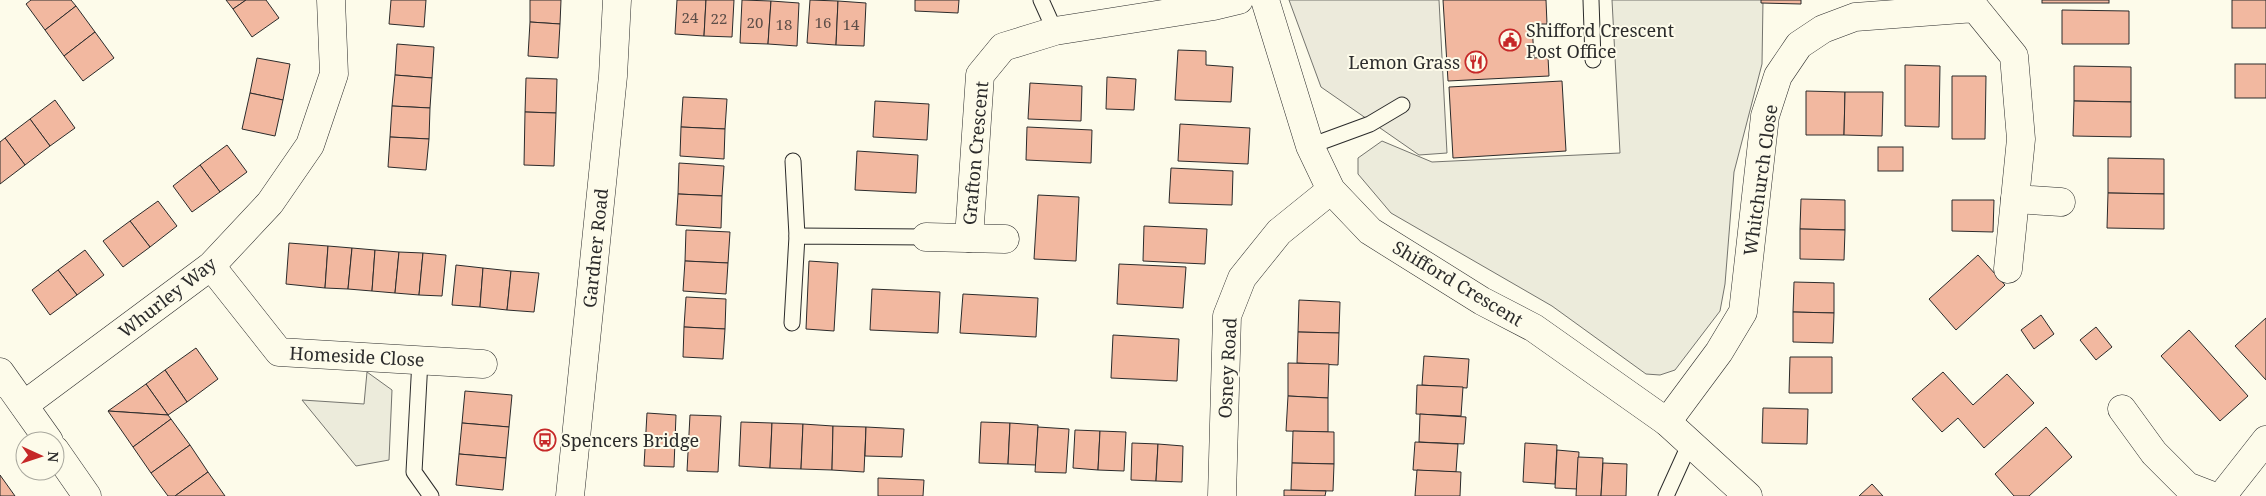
<svg xmlns="http://www.w3.org/2000/svg" width="2266" height="496" viewBox="0 0 2266 496" font-family="'Noto Serif',serif">
<style>
.green{fill:#ecebdb;stroke:#74746e}
.parking{fill:#eceadb;stroke:#74746e}
.building{fill:#f2b8a0;stroke:#2b2b2b}
.lines{fill:none;stroke-linecap:round;stroke-linejoin:round}
.lane-casing{stroke:#2b2b2b;stroke-width:17}
.street-casing{stroke:#2b2b2b;stroke-width:29}
.secondary-casing{stroke:#2b2b2b;stroke-width:29}
.lane{stroke:#fdfbea;stroke-width:15}
.street{stroke:#fdfbea;stroke-width:28}
.secondary{stroke:#fdfbea;stroke-width:28}
.labels{text-anchor:middle;dominant-baseline:central;stroke-width:4;stroke-linejoin:round;paint-order:stroke}
.number-label{font-size:15px;fill:#5d4e48}
.poi-label{font-size:18px;fill:#2b2b2b;stroke:#fdfbea;text-anchor:start}
.street-label{font-size:18px;fill:#2b2b2b;stroke:#fdfbea}
</style>
<rect width="100%" height="100%" fill="#fdfbea"/>
<g class="green">
<polygon points="1612,0 1763,0 1762,64 1734,172 1725,284 1720,311 1675,370 1660,375 1646,374 1552,306 1391,213 1358,174 1358,158 1382,141 1432,162 1620,153"/>
<polygon points="367,372 392,390 389,460 356,466 302,400 364,404"/>
</g>
<polygon class="parking" points="1289,0 1439,0 1447,153 1419,155 1321,87"/>
<g class="building">
<polygon points="31,0 71,0 76,6 45,30 26,4"/>
<polygon points="226,0 246,0 233,9"/>
<polygon points="246,0 266,0 279,18 252,37 233,9"/>
<polygon points="391,0 426,0 424,27 389,24"/>
<polygon points="530,0 561,0 560,24 530,22"/>
<polygon points="677,0 706,0 704,36 675,34"/>
<polygon points="706,0 734,0 732,37 704,36"/>
<polygon points="742,0 771,1 768,44 740,43"/>
<polygon points="810,0 838,1 836,45 807,43"/>
<polygon points="915,0 959,0 958,13 915,11"/>
<polygon points="1443,0 1546,0 1547,24 1532,24 1534,58 1548,57 1549,76 1448,81"/>
<polygon points="1761,0 1801,0 1801,4 1761,3"/>
<rect x="2042" y="0" width="67" height="3"/>
<rect x="2232" y="0" width="34" height="28"/>
<polygon points="771,1 799,3 797,46 768,44"/>
<polygon points="838,1 866,3 864,46 836,45"/>
<polygon points="76,6 95,32 64,56 45,30"/>
<polygon points="2062,10 2129,11 2129,44 2062,44"/>
<polygon points="530,22 560,24 558,58 528,56"/>
<polygon points="95,32 114,58 83,81 64,56"/>
<polygon points="397,44 434,47 432,78 395,75"/>
<polygon points="1178,50 1206,51 1206,65 1233,67 1231,102 1175,100"/>
<polygon points="257,58 290,64 283,100 250,93"/>
<rect x="2235" y="64" width="31" height="34"/>
<polygon points="1905,65 1940,66 1939,127 1905,126"/>
<polygon points="2074,66 2131,67 2131,102 2074,101"/>
<polygon points="395,75 432,78 430,108 392,106"/>
<polygon points="1952,76 1986,76 1985,139 1952,139"/>
<polygon points="1107,77 1136,79 1134,110 1106,109"/>
<polygon points="526,78 557,79 556,113 525,112"/>
<polygon points="1562,81 1566,151 1453,158 1449,87"/>
<polygon points="1030,83 1082,86 1081,121 1028,119"/>
<polygon points="1806,91 1845,92 1844,135 1806,135"/>
<polygon points="1845,92 1883,92 1882,136 1844,135"/>
<polygon points="250,93 283,100 275,136 242,129"/>
<polygon points="683,97 727,99 725,129 681,127"/>
<polygon points="55,100 75,128 50,146 30,119"/>
<polygon points="875,101 929,104 927,140 873,137"/>
<polygon points="2074,101 2131,102 2131,137 2073,136"/>
<polygon points="392,106 430,108 429,139 390,137"/>
<polygon points="525,112 556,113 554,166 524,165"/>
<polygon points="30,119 50,146 25,165 5,138"/>
<polygon points="1180,124 1250,128 1248,164 1178,161"/>
<polygon points="681,127 725,129 724,159 680,156"/>
<polygon points="1027,127 1092,130 1091,163 1026,160"/>
<polygon points="390,137 429,139 426,170 388,167"/>
<polygon points="5,138 25,165 0,184 0,142"/>
<polygon points="227,145 247,172 220,192 200,165"/>
<rect x="1878" y="147" width="25" height="24"/>
<polygon points="857,151 918,155 916,193 855,190"/>
<polygon points="2108,158 2164,159 2164,194 2108,193"/>
<polygon points="679,163 724,166 722,196 678,194"/>
<polygon points="200,165 220,192 192,212 173,186"/>
<polygon points="1171,168 1233,171 1232,205 1169,203"/>
<polygon points="2108,193 2164,194 2164,229 2107,228"/>
<polygon points="678,194 722,196 721,228 676,225"/>
<polygon points="1038,195 1079,197 1076,261 1034,259"/>
<polygon points="1801,199 1845,200 1845,230 1800,229"/>
<polygon points="1952,200 1994,200 1993,232 1952,231"/>
<polygon points="158,201 177,226 150,247 130,221"/>
<polygon points="130,221 150,247 123,267 103,241"/>
<polygon points="1144,226 1207,229 1205,264 1143,261"/>
<polygon points="1800,229 1845,230 1844,260 1800,259"/>
<polygon points="686,230 730,232 728,263 685,261"/>
<polygon points="289,243 328,246 325,288 286,284"/>
<polygon points="328,246 352,248 348,289 325,288"/>
<polygon points="352,248 375,250 372,291 348,289"/>
<polygon points="85,250 104,275 77,295 58,270"/>
<polygon points="375,250 399,252 395,293 372,291"/>
<polygon points="399,252 423,253 419,295 395,293"/>
<polygon points="423,253 446,255 442,296 419,295"/>
<polygon points="1978,255 2005,285 1956,330 1929,299"/>
<polygon points="685,261 728,263 726,294 683,291"/>
<polygon points="809,261 838,263 834,331 806,329"/>
<polygon points="1119,264 1186,267 1183,308 1117,304"/>
<polygon points="456,265 483,268 480,307 452,305"/>
<polygon points="483,268 511,271 507,310 480,307"/>
<polygon points="58,270 77,295 50,315 32,290"/>
<polygon points="511,271 539,273 534,312 507,310"/>
<polygon points="1794,282 1834,283 1834,313 1793,312"/>
<polygon points="872,289 940,292 938,333 870,330"/>
<polygon points="963,294 1038,298 1036,337 960,333"/>
<polygon points="686,297 726,299 725,329 684,327"/>
<polygon points="1299,300 1340,302 1339,333 1298,332"/>
<polygon points="1793,312 1834,313 1833,343 1793,342"/>
<polygon points="2041,315 2054,334 2034,349 2021,330"/>
<polygon points="2266,318 2266,380 2235,346"/>
<polygon points="684,327 725,329 723,359 683,357"/>
<polygon points="2096,327 2112,347 2096,360 2080,340"/>
<polygon points="2189,330 2248,396 2220,421 2161,356"/>
<polygon points="1298,332 1339,333 1338,365 1297,363"/>
<polygon points="1113,335 1179,339 1177,381 1111,378"/>
<polygon points="196,348 218,379 187,402 165,370"/>
<polygon points="1424,356 1469,359 1467,388 1422,385"/>
<polygon points="1790,357 1832,357 1832,393 1789,393"/>
<polygon points="1288,363 1329,364 1328,398 1288,396"/>
<polygon points="165,370 187,402 168,415 146,384"/>
<polygon points="1943,372 1973,405 2007,374 2034,403 1984,448 1958,418 1942,432 1912,399"/>
<polygon points="146,384 168,415 108,411"/>
<polygon points="1417,385 1463,387 1461,416 1416,414"/>
<polygon points="465,391 512,395 509,427 462,423"/>
<polygon points="1288,396 1328,398 1328,432 1286,431"/>
<polygon points="1763,408 1808,409 1807,444 1762,443"/>
<polygon points="108,411 168,415 171,419 133,447"/>
<polygon points="647,413 676,415 674,467 644,466"/>
<polygon points="1420,414 1466,417 1464,444 1419,442"/>
<polygon points="690,415 721,416 718,472 687,471"/>
<polygon points="171,419 190,445 151,473 133,447"/>
<polygon points="741,422 772,423 770,468 739,466"/>
<polygon points="981,422 1010,423 1008,464 979,463"/>
<polygon points="462,423 509,427 506,458 459,454"/>
<polygon points="772,423 803,424 801,469 770,468"/>
<polygon points="1010,423 1038,425 1036,465 1008,464"/>
<polygon points="803,424 833,426 832,470 801,469"/>
<polygon points="833,426 866,427 864,472 832,470"/>
<polygon points="866,427 904,429 902,457 865,456"/>
<polygon points="1038,427 1069,429 1066,473 1035,472"/>
<polygon points="2046,427 2072,457 2029,496 2014,496 1995,474"/>
<polygon points="1075,430 1100,431 1098,470 1073,468"/>
<polygon points="1100,431 1126,432 1124,471 1098,470"/>
<polygon points="1293,431 1334,432 1334,464 1292,463"/>
<polygon points="1415,442 1458,444 1456,472 1413,470"/>
<polygon points="1132,443 1158,444 1156,481 1131,480"/>
<polygon points="1525,443 1557,445 1555,484 1523,482"/>
<polygon points="1158,444 1183,446 1182,482 1156,481"/>
<polygon points="190,445 208,472 175,496 168,496 151,473"/>
<polygon points="1557,450 1579,452 1577,489 1555,488"/>
<polygon points="459,454 506,458 503,490 456,485"/>
<polygon points="1578,457 1603,458 1601,496 1576,496"/>
<polygon points="1292,463 1334,464 1333,491 1291,490"/>
<polygon points="1603,463 1627,464 1626,496 1601,496"/>
<polygon points="1417,470 1461,472 1460,496 1415,496"/>
<polygon points="208,472 225,496 175,496"/>
<polygon points="0,475 15,496 0,496"/>
<polygon points="878,478 924,480 923,496 878,496"/>
<polygon points="1872,484 1883,496 1859,496"/>
<polygon points="1284,490 1326,491 1325,496 1284,496"/>
</g>
<g class="lines">
<g class="lane-casing">
<g id="lane">
<polyline points="1041,0 1055,31"/>
<polyline points="1591,0 1593,60"/>
<polyline points="1310,146 1370,124 1402,105"/>
<polyline points="793,161 797,236"/>
<polyline points="792,323 797,236 926,237"/>
<polyline points="420,360 414,472 431,496"/>
<polyline points="1666,496 1690,443"/>
</g>
</g>
<g class="street-casing">
<g id="street">
<polyline points="1265,0 1310,146 1331,190 1370,231 1482,301 1534,328 1667,422 1748,496"/>
<polyline points="2015,199 2061,202"/>
<polyline points="926,237 1005,239"/>
<polyline points="969,238 980,75 1003,47 1055,31 1214,6 1239,0"/>
<polyline points="211,266 279,352 483,364"/>
<polyline points="0,372 49,441"/>
<polyline points="24,405 211,266 270,203 310,145 334,74 331,0"/>
<polyline points="2122,409 2154,453 2187,486 2213,496"/>
<polyline points="1667,422 1719,352 1743,312 1765,116 1778,76 1799,45 1823,29 1855,17 1975,8 2014,56 2021,139 2008,269"/>
<polyline points="55,450 87,496"/>
<polyline points="1222,496 1227,316 1242,278 1279,232 1331,190"/>
<polyline points="2222,496 2266,440"/>
</g>
</g>
<g class="secondary-casing">
<polyline id="secondary" points="570,496 613,76 617,0"/>
</g>
<use href="#lane" class="lane"/>
<use href="#street" class="street"/>
<use href="#secondary" class="secondary"/>
</g>
<defs>
<g id="civic-ring" transform="scale(1.125)"><circle r="9.5" fill="#fdfbea" stroke="#c62828" stroke-width="1.5"/><path d="M-.6-6.5H3V-4.5H.6V-3L4-1V1h2V6H-6V1h2V-1L-.6-3ZM-1.2 2.5V6h2.4V2.5Z" fill="#c62828"/></g>
<g id="restaurant-ring" transform="scale(1.125)"><circle r="9.5" fill="#fdfbea" stroke="#c62828" stroke-width="1.5"/><path d="M-5-6h1v4h1v-4h1v4h1v-4h1v5L-1.5 .5V6h-2V.5L-5-1ZM5-6V6H3V1.5H1.5Q1.5-4 5-6Z" fill="#c62828"/></g>
<g id="bus-ring" transform="scale(1.125)"><circle r="9.5" fill="#fdfbea" stroke="#c62828" stroke-width="1.5"/><path d="M-5-6H5V4H4V6H2V4H-2V6H-4V4H-5ZM-3.5-4V0h7V-4ZM-3.5 1.2v1.5H-2V1.2ZM2 1.2v1.5H3.5V1.2Z" fill="#c62828"/></g>
</defs>
<g fill-rule="evenodd">
<use href="#civic-ring" x="1510" y="40"/>
<use href="#restaurant-ring" x="1476" y="62"/>
<use href="#bus-ring" x="545" y="440"/>
</g>
<g class="labels">
<g class="number-label">
<text x="690" y="17">24</text>
<text x="719" y="18">22</text>
<text x="755" y="22">20</text>
<text x="823" y="22">16</text>
<text x="784" y="24">18</text>
<text x="851" y="24">14</text>
</g>
<g class="poi-label">
<text x="1526" y="30">Shifford Crescent<tspan x="1526" dy="21">Post Office</tspan></text>
<text x="1460" y="62" text-anchor="end">Lemon Grass</text>
<text x="561" y="440">Spencers Bridge</text>
</g>
<g class="street-label">
<text transform="translate(975 153) rotate(-85)">Grafton Crescent</text>
<text transform="translate(1760 180) rotate(-82)">Whitchurch Close</text>
<text transform="translate(595 248) rotate(-84)">Gardner Road</text>
<text transform="translate(1458 283) rotate(31)">Shifford Crescent</text>
<text transform="translate(167 297) rotate(-38)">Whurley Way</text>
<text transform="translate(357 356) rotate(3)">Homeside Close</text>
<text transform="translate(1227 368) rotate(-87)">Osney Road</text>
</g>
</g>
<g transform="translate(40 456) rotate(93)"><circle r="24" fill="#fdfbea" stroke="#a9a89e"/>
<path d="M0-4L9 19L0 12L-9 19Z" fill="#c62828"/>
<text y="-8" font-size="14" font-weight="bold" text-anchor="middle" fill="#2b2b2b">N</text>
</g>
</svg>
